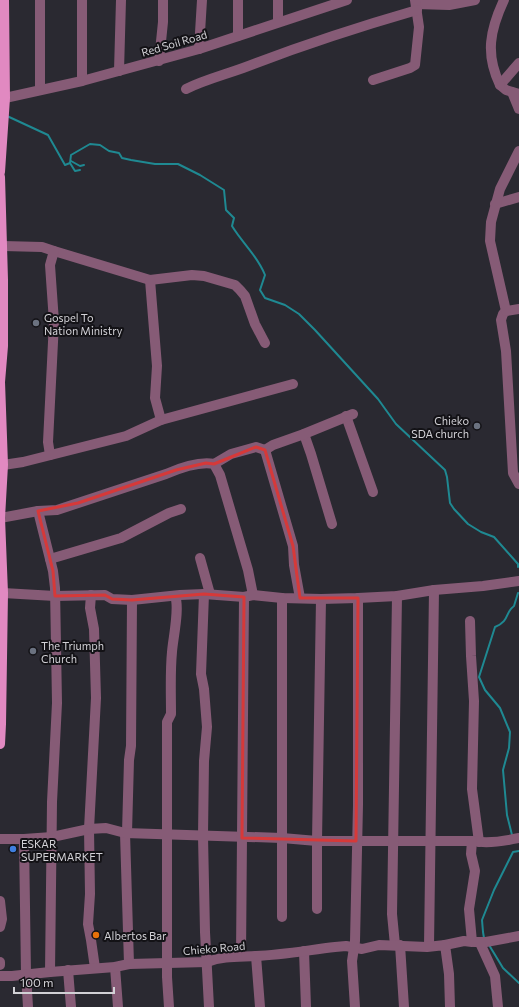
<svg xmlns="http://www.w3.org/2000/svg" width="519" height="1007" viewBox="0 0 519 1007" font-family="Commissioner,sans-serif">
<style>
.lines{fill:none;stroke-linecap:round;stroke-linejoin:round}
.stream{stroke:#1f8992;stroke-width:2}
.minor{stroke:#865b76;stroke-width:10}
.major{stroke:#e189c1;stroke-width:10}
.marked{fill:none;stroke:#d63939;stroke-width:3;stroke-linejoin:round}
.worship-dot{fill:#6b7280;stroke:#131216;stroke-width:1.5}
.shop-dot{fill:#3f7fe0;stroke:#131216;stroke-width:1.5}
.food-dot{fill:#e8710a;stroke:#131216;stroke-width:1.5}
.labels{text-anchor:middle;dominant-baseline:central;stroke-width:4;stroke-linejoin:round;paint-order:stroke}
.street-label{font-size:11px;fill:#d2d1d6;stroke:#131216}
.poi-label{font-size:11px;fill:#d2d1d6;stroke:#131216;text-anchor:start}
</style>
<rect width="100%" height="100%" fill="#2a2931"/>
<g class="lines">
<g class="stream">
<path d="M7 116 48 135 65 165 70 163 71 155 90 144 100 145 109 151 119 153 122 158 131 160 155 164H178L200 175 224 190 226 210 234 218 232 226C243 244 257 255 265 275L260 290 265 298 285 305 299 314 315 330 378 399 396 424 445 470 447 477 450 503 454 509 468 524 481 532 494 537 518 564V567"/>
<polyline points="71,161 80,166 84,165"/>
<polyline points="70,163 75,171 80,170"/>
<path d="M512 835 507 815 503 770 509 748 510 732 500 708 485 690 479 677 495 627C510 621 505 612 514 606L518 593"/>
<polyline points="484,938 483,932 482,920 494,890 513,852 519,851"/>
<polyline points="489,945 503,968 519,983"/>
</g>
<g class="minor">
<polyline points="278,0 278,22"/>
<polyline points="416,4 449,5 475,0"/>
<polyline points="238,36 238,0"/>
<polyline points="199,49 202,0"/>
<polyline points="159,61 163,22 163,0"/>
<polyline points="519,63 500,85 506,90 519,94"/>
<polyline points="119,71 121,0"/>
<polyline points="373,80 410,68 415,65 419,27 415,0"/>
<polyline points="82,81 82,0"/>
<path d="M500 85C485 54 490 30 504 0"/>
<path d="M186 89C204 80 224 75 243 68 300 46 358 27 417 10"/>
<polyline points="40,90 40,0"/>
<polyline points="512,92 519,109"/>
<polyline points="5,98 82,81 199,49 347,0"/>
<polyline points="495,204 519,197"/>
<polyline points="3,246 42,247 54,251 150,280 192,275 204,276 235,285 240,290 245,296 255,324 265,343"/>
<polyline points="150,280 157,366 155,398 161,420"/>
<polyline points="519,309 506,311 503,314 501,320 506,351 513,473 519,484"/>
<polyline points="506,311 490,241 491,222 500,189 519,151"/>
<polyline points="346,416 373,492"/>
<polyline points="304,434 311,454 332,524"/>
<polyline points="50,455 48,442 54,322 50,265 54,251"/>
<polyline points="214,464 231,454 256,447 265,450"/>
<polyline points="3,465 23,462 126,436 161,420 293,384"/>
<polyline points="38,511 53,571 55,588 57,703 52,802 50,972"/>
<path d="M0 518 38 511 57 510 166 474C180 468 199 461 214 464L220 475 248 570 253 595"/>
<polyline points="200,558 210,594"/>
<polyline points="50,559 121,538 169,513 181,509"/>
<polyline points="3,593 55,596 105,595 112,599 132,600 180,595 204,594 244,597 253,595 282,598 321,599 358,598 397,596 434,590 483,586 519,581"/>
<polyline points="204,594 201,674 204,689 207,727 204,761 203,836 205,932 209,1007"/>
<polyline points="91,595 90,608 94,629 96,698 89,829 90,894 88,924 91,940 95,968"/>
<polyline points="300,598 294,565 293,546 265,450 273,445 304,434 353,414"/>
<polyline points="470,621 471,656 474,701 472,789 479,842"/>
<polyline points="125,833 129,964"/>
<polyline points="127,833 129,760 131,746 132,600"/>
<path d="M0 839H24L52 837 89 829 106 828 125 833 282 838 317 841H474C487 844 505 841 519 838"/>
<polyline points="24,839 26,974 28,1007"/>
<polyline points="0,901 2,919 0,927"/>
<polyline points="317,909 317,841 321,599"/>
<polyline points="282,917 282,598"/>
<polyline points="474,942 486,942 519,936"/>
<polyline points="480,943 495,976 498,1007"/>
<polyline points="395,945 392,914 397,596"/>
<polyline points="400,945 404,1007"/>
<polyline points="445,945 464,941 472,942 469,909 475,871 471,854 472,841"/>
<polyline points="429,946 434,590"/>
<polyline points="304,951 306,1007"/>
<polyline points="241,956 244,597"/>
<polyline points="256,956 260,1007"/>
<polyline points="0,962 0,965"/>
<polyline points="115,967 118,1007"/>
<polyline points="68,970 71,1007"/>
<path d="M0 976H12L50 972 115 967 129 964 207 962C223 956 239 957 256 956 282 955 309 950 335 947L346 946 362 949 379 945 427 947 445 945 449 974 450 1007"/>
<path d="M169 1007 167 977V722L171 714C171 693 170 672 172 652 173 638 180 608 175 596"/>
<polyline points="355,1007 352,961 355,941 358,805 358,598"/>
</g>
<g class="major">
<polyline points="0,172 5,98 4,0"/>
<polyline points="0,177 3,280 3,346 0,382 3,465 0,518 3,593 1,724 0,744"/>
</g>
</g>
<path class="marked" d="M256 447 265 450 293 546 300 598H358L356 841 242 838 244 597 204 594 132 600 112 599 105 595 55 596 53 571 38 511 78 503 176 470 206 463 214 464Z"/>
<g class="worship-dot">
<circle cx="36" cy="323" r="4"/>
<circle cx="477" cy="426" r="4"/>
<circle cx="33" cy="651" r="4"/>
</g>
<circle class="shop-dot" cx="13" cy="849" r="4"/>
<circle class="food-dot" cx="96" cy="935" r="4"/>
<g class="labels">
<g class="street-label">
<text transform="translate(174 43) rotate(-16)">Red Soil Road</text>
<text transform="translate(214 948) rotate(-5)">Chieko Road</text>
</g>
<g class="poi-label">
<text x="44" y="317">Gospel To<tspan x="44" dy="13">Nation Ministry</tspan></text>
<text x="469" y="420" text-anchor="end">Chieko<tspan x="469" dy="13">SDA church</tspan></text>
<text x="41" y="645">The Triumph<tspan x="41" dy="13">Church</tspan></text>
<text x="21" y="843">ESKAR<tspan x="21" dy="13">SUPERMARKET</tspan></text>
<text x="104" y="935">Albertos Bar</text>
</g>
</g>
<path d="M14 987v6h100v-6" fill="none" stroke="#d2d1d6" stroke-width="2"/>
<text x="20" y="987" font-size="12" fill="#d2d1d6" stroke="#131216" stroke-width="3" paint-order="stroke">100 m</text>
</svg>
